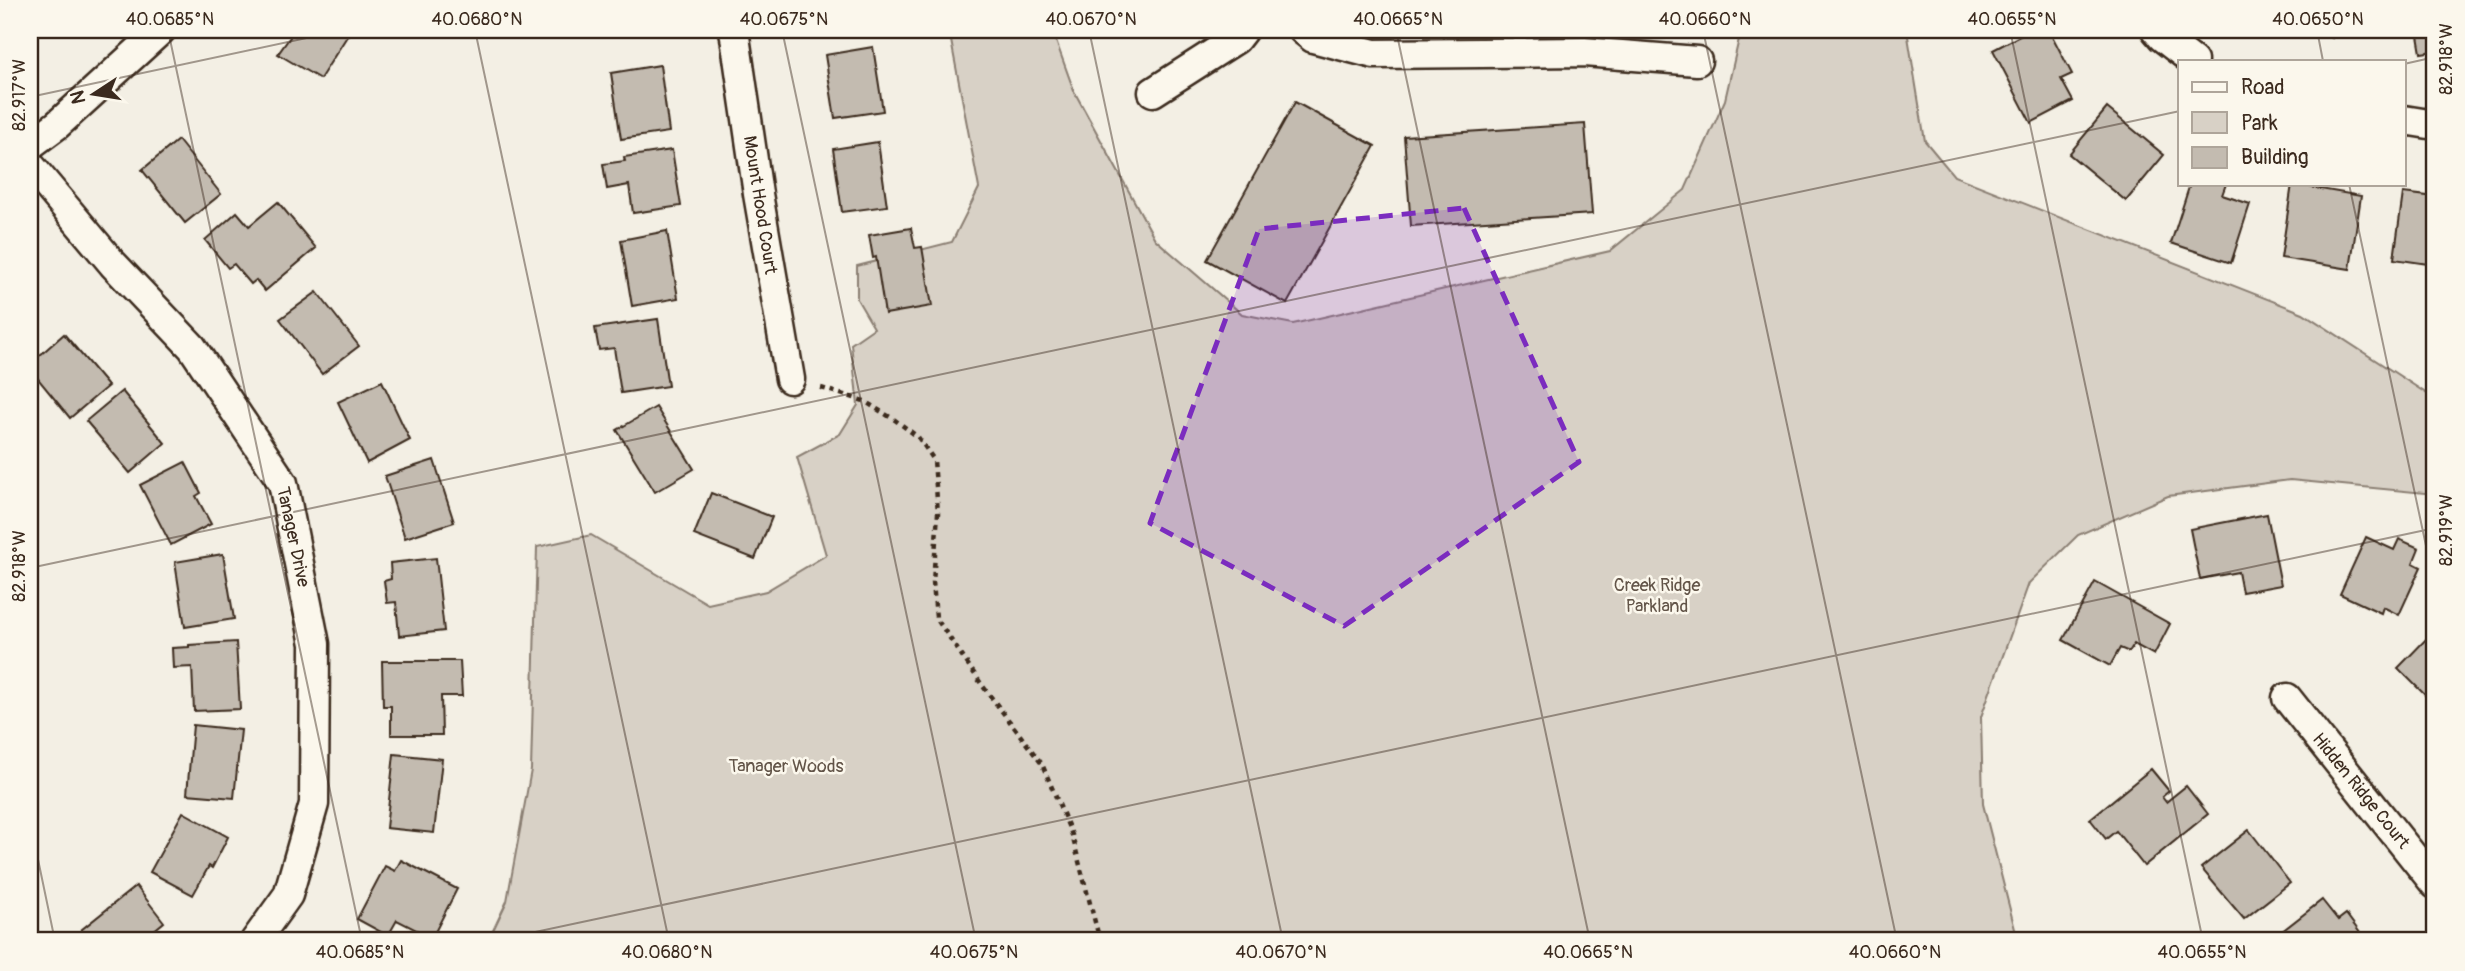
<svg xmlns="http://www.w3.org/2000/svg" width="2465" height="971" viewBox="0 0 2465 971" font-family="Pangolin,sans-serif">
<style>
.green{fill:#d8d1c6;stroke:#8a7e72;stroke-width:2}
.building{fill:#c3bbb0;stroke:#3b2a1e;stroke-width:2}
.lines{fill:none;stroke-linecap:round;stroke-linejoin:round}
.minor-casing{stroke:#3b2a1e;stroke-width:33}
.path{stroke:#3b2a1e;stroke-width:4.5;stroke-dasharray:5 5;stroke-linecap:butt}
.minor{stroke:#fbf7ec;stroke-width:28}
.marked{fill:#7b2cbf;fill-opacity:0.2;stroke:#7b2cbf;stroke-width:5;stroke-dasharray:14 9;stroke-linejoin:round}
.ticks{fill:none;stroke:#3b2a1e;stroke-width:2;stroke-opacity:0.45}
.labels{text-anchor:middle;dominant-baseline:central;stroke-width:5;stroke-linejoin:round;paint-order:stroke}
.street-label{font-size:18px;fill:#3b2a1e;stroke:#fbf7ec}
.park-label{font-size:18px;fill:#625448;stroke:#fbf7ec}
.neatline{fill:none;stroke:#3b2a1e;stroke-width:2.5}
.ticks-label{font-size:18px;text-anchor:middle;fill:#3b2a1e}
</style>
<rect width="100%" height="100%" fill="#f3efe4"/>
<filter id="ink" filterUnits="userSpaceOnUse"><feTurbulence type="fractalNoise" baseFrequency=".0143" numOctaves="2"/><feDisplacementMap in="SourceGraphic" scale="14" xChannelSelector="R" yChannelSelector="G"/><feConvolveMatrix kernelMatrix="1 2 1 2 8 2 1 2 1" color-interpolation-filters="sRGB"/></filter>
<g filter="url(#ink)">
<polygon class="green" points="949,30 1052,30 1074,91 1155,239 1242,314 1293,324 1610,251 1685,190 1725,100 1741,30 1907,30 1925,141 1954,176 2303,313 2435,399 2435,494 2290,480 2168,496 2078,535 2029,583 1981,717 1983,804 2018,941 488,941 507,901 531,770 537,547 591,535 708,604 766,591 826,555 797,457 840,434 858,405 851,344 874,328 857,299 857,266 952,242 979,188"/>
<g class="building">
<polygon points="295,30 351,30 320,79 278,54"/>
<polygon points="2031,30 2049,30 2072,74 2061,79 2073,101 2031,123 1993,50"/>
<polygon points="2311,30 2335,30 2332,38"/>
<polygon points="2417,30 2435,30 2435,51 2421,53"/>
<polygon points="873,47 883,111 835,118 825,55"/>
<polygon points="660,65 669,132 621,139 611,73"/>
<polygon points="1295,102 1375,146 1287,304 1207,260"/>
<polygon points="2107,108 2164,155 2126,201 2069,154"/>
<polygon points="1585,124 1592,214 1411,226 1404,136"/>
<polygon points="178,140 221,194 185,223 142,170"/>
<polygon points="878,142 887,206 842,212 833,149"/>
<polygon points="672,150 681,206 633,213 629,185 607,189 603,164 625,161 624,157"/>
<polygon points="2190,184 2226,184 2222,195 2250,204 2231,263 2171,243"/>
<polygon points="2292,184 2361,196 2350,269 2281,258"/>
<polygon points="2403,193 2435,197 2435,265 2394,259"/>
<polygon points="278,202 316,248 265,291 256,280 251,284 234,264 228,268 205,240 237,212 249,226"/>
<polygon points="911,228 915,248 922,247 932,306 885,314 876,257 873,258 869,235"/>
<polygon points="667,231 678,298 632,306 621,240"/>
<polygon points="317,292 359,346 322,374 280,319"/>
<polygon points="658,319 668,386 621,393 614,348 599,350 595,328"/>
<polygon points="64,334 108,386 70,418 30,369 30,364"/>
<polygon points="382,381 410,440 367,463 338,402"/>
<polygon points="122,391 165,443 130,473 86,421"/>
<polygon points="656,407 694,469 655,492 617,430"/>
<polygon points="434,460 454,522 405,538 385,476"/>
<polygon points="185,462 201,493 196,496 211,524 171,545 140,485"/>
<polygon points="711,493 772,517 755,559 694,535"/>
<polygon points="2267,514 2281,585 2242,592 2238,572 2200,579 2190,529"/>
<polygon points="2366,537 2394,550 2399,539 2419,548 2413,563 2421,567 2399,615 2383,607 2381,613 2340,594"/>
<polygon points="223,554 234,619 185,627 175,562"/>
<polygon points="436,558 444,631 399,636 396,602 387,603 384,581 391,579 390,563"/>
<polygon points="2095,582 2170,624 2154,655 2134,644 2129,652 2120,648 2110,666 2063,640"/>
<polygon points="2435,630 2435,694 2430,700 2398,668"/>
<polygon points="236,642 240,709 194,711 192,667 173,668 172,648 189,647 189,645"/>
<polygon points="382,661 460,661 462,696 441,696 442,735 391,735 391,706 383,706"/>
<polygon points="193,725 241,730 234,798 187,794"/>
<polygon points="394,754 442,759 434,833 386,828"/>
<polygon points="2151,769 2169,791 2162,797 2166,802 2186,786 2208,814 2144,866 2116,831 2106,839 2090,819"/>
<polygon points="183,812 228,837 212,868 209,866 193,895 150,872"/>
<polygon points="2249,830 2290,883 2244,919 2201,868"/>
<polygon points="401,860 457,889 432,938 397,920 388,936 357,919 385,866 395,871"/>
<polygon points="136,886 164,922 141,941 90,941 81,930"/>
<polygon points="2322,900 2338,920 2346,914 2366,941 2288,941 2281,932"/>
</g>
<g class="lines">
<g class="minor-casing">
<g id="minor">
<polyline points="734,30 758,194 790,379"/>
<polyline points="1303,30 1313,38 1374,54 1584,52 1697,61"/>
<polyline points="2156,30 2162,37 2193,61"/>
<polyline points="1153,92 1236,39 1243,30"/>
<polyline points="2404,120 2435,125"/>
<polyline points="30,145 57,125 161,30"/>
<polyline points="30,165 113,264 192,347 283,483 315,644 314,804 288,895 255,941"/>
<polyline points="2287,698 2435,884"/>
</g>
</g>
<polyline class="path" points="821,388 864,401 895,420 918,437 934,460 938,513 933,582 936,618 982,685 1042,764 1072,835 1100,941"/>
<use href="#minor" class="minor"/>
</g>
</g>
<path class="marked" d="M1464 208 1579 462 1344 626 1150 523 1259 229Z"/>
<path class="ticks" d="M168 30 362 941M475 30 669 941M782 30 976 941M1089 30 1283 941M1396 30 1590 941M1703 30 1897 941M2010 30 2203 941M2317 30 2323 61M2404 64 2435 57M30 97 344 30M2349 184 2435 588M30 568 2180 111M30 821 55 941M493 941 2435 528"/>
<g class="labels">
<g class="street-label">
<text transform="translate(760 205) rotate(81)">Mount Hood Court</text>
<text transform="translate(293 537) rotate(78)">Tanager Drive</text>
<text transform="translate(2361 791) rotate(51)">Hidden Ridge Court</text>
</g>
<g class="park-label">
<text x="1657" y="585">Creek Ridge<tspan x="1657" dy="21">Parkland</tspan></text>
<text x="786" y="766">Tanager Woods</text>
</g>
</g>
<rect width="2465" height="971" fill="none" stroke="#fbf7ec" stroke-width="77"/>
<rect x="2178" y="60" width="228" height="126" fill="#fbf7ec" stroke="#aea59a" stroke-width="2"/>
<rect x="2192" y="82" width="35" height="10" fill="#fbf7ec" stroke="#aea59a" stroke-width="2"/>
<text x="2241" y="94" font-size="21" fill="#3b2a1e">Road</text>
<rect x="2192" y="112" width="35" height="21" fill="#d8d1c6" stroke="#aea59a" stroke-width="2"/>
<text x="2241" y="130" font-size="21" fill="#3b2a1e">Park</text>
<rect x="2192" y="147" width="35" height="21" fill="#c3bbb0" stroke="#aea59a" stroke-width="2"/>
<text x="2241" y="164" font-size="21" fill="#3b2a1e">Building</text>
<g transform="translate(94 94) rotate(258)" stroke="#fbf7ec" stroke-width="5" paint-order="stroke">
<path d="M0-5L12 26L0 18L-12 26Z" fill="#3b2a1e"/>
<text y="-10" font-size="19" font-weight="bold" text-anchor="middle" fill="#3b2a1e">N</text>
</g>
<rect x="38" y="38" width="2388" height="894" class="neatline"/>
<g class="ticks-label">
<text x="170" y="25">40.0685°N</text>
<text x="477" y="25">40.0680°N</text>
<text x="784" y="25">40.0675°N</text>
<text x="1091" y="25">40.0670°N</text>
<text x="1398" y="25">40.0665°N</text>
<text x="1705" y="25">40.0660°N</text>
<text x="2012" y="25">40.0655°N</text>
<text x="2318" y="25">40.0650°N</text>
<text transform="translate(2446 59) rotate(-90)" y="6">82.918°W</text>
<text transform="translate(19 95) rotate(-90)" y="6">82.917°W</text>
<text transform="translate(2446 530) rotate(-90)" y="6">82.919°W</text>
<text transform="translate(19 566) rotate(-90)" y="6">82.918°W</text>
<text x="360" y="958">40.0685°N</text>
<text x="667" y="958">40.0680°N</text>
<text x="974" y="958">40.0675°N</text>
<text x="1281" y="958">40.0670°N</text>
<text x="1588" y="958">40.0665°N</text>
<text x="1895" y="958">40.0660°N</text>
<text x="2202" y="958">40.0655°N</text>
</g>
</svg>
